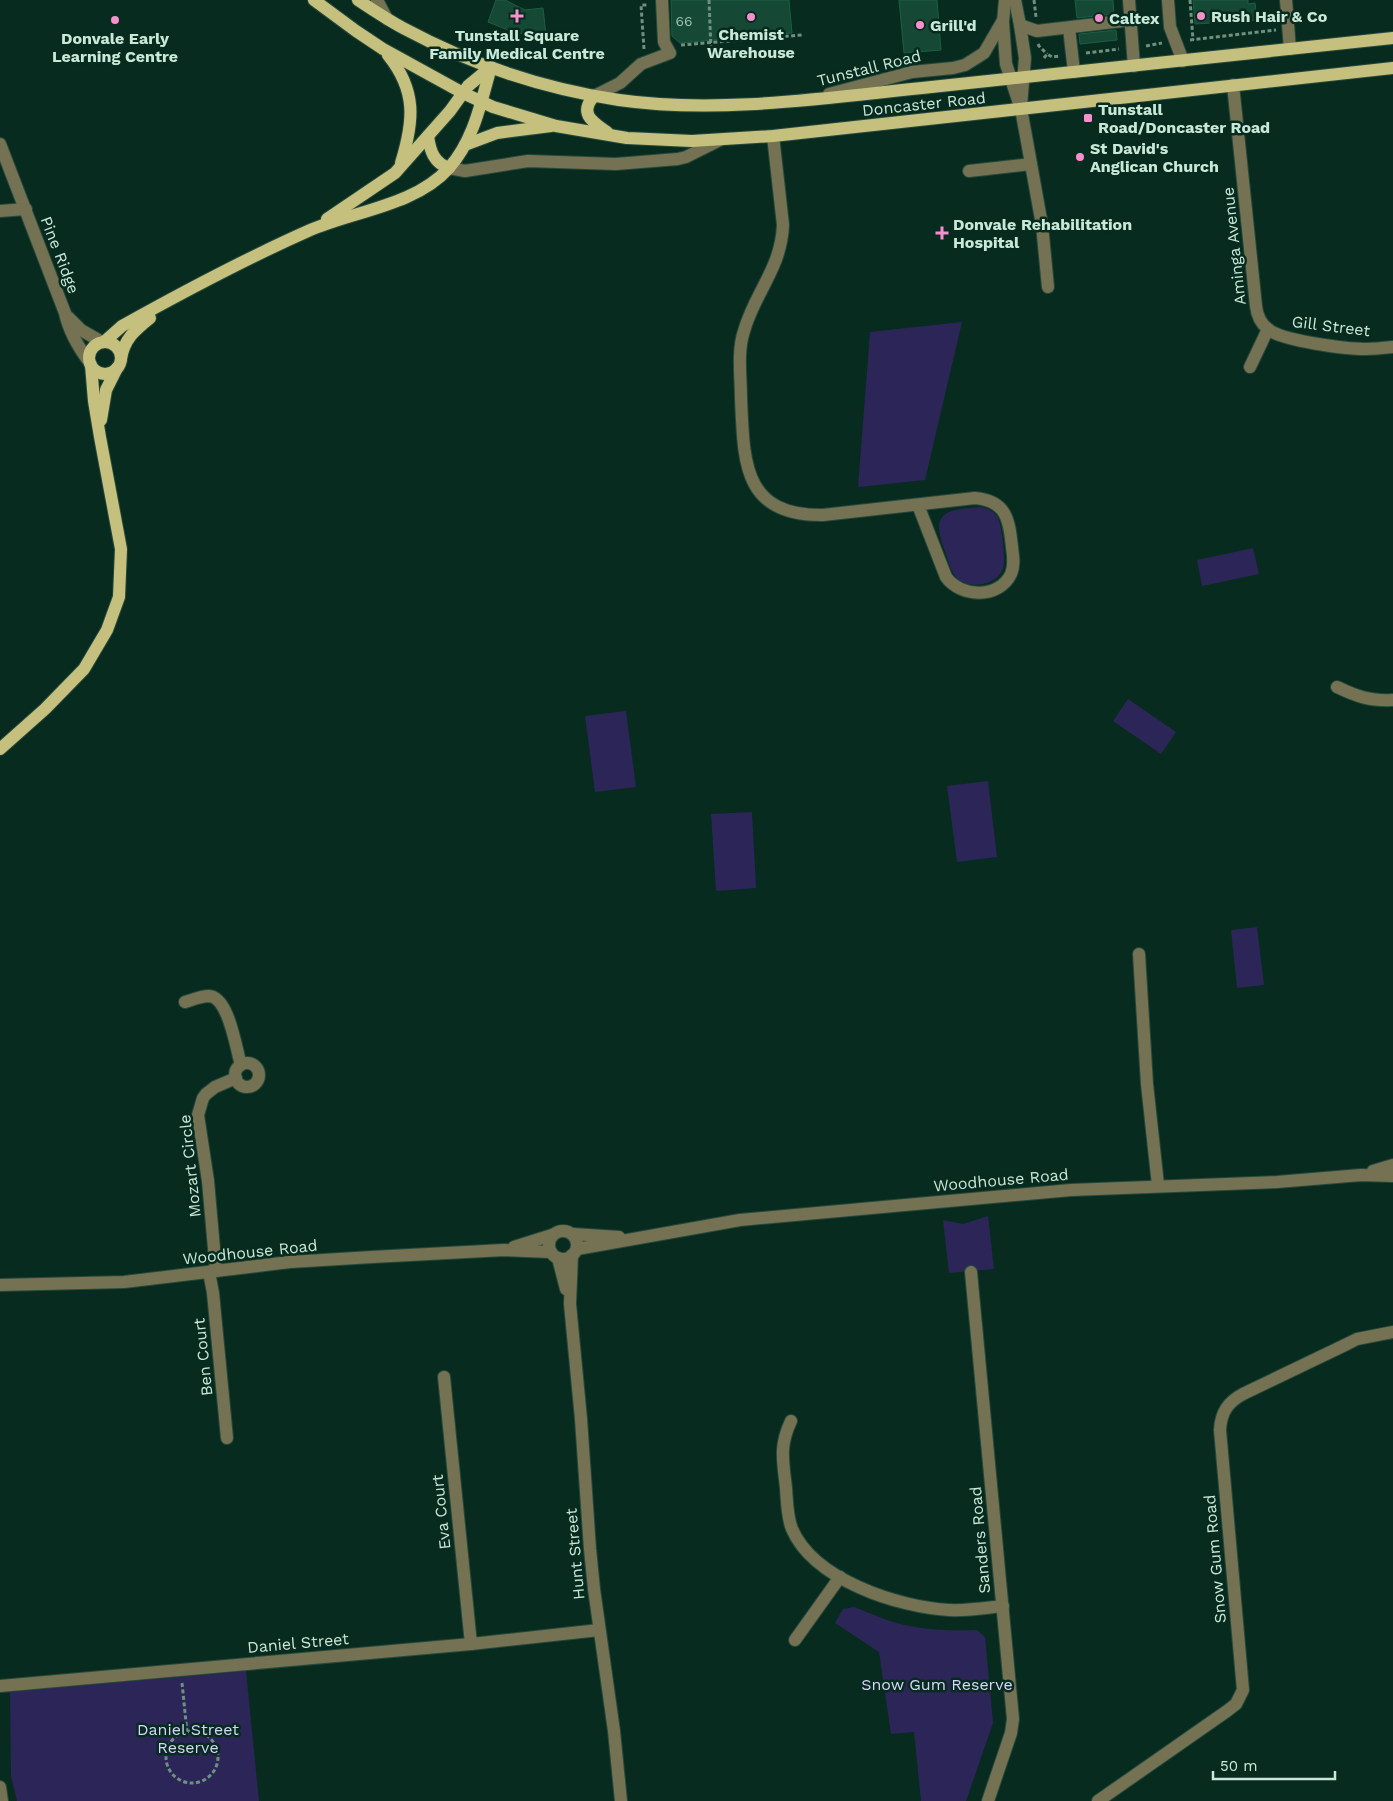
<svg xmlns="http://www.w3.org/2000/svg" width="1393" height="1801" viewBox="0 0 1393 1801" font-family="'Work Sans',sans-serif">
<style>
.green{fill:#2b2657}
.building{fill:#154935;stroke:#1a5f46}
.lines{fill:none;stroke-linecap:round;stroke-linejoin:round}
.minor-casing{stroke:#26493c;stroke-width:14}
.major-casing{stroke:#26493c;stroke-width:14}
.path{stroke:#6e9081;stroke-width:3;stroke-dasharray:4 2.5;stroke-linecap:butt}
.minor{stroke:#747252;stroke-width:12}
.major{stroke:#c5c07d;stroke-width:12}
.poi-dot{fill:#f790cd;stroke:#072b1e;stroke-width:2}
.labels{text-anchor:middle;dominant-baseline:central;stroke-width:5;stroke-linejoin:round;paint-order:stroke}
.number-label{font-size:14px;fill:#9bc0af}
.poi-label{font-size:16px;font-weight:bold;fill:#c8e8d8;stroke:#072b1e;text-anchor:start}
.street-label{font-size:16px;fill:#c8e8d8;stroke:#072b1e}
.park-label{font-size:16px;fill:#d5d5fc;stroke:#072b1e}
</style>
<rect width="100%" height="100%" fill="#072b1e"/>
<g class="green">
<polygon points="962,322 925,480 858,487 870,332"/>
<path d="M981 507C987 508 993 511 997 516 1002 524 1006 560 1003 569 997 584 974 589 960 581 952 576 949 563 946 554 930 514 942 509 981 507Z"/>
<polygon points="1253,548 1259,574 1202,586 1197,560"/>
<polygon points="1128,699 1176,732 1161,754 1113,721"/>
<polygon points="626,711 636,787 595,792 585,716"/>
<polygon points="988,781 997,857 957,862 947,786"/>
<polygon points="752,812 756,888 716,891 711,814"/>
<polygon points="1257,927 1264,985 1237,988 1231,930"/>
<polygon points="988,1216 994,1269 949,1273 943,1220 963,1224"/>
<path d="M854 1607C865 1611 876 1616 887 1620 916 1630 947 1631 977 1630L985 1637 993 1723 966 1801H921L914 1732 891 1734 879 1652 835 1623 843 1609Z"/>
<polygon points="246,1671 259,1801 17,1801 11,1776 10,1692"/>
</g>
<g class="building">
<polygon points="496,0 505,0 525,10 543,8 546,36 529,38 527,32 518,34 488,22"/>
<polygon points="671,0 789,0 792,33 680,43 672,36"/>
<polygon points="899,0 937,0 941,50 904,53"/>
<polygon points="1075,0 1113,0 1114,14 1077,18"/>
<polygon points="1193,0 1248,0 1248,4 1255,3 1257,20 1195,24"/>
<polygon points="1116,30 1117,40 1080,44 1079,34"/>
</g>
<g class="lines">
<g class="minor-casing">
<g id="minor">
<polyline points="377,0 387,19"/>
<polyline points="1005,0 1003,22 1006,64 1021,109 1026,136 1042,225 1048,287"/>
<polyline points="1015,0 1020,25 1025,58 1021,106"/>
<polyline points="1129,0 1134,66"/>
<polyline points="1168,0 1170,27 1183,61"/>
<polyline points="1286,0 1290,49"/>
<polyline points="1020,25 1037,31 1131,20"/>
<polyline points="1069,28 1074,72"/>
<path d="M1233 85 1256 306C1257 315 1260 323 1268 329 1281 341 1347 349 1366 349 1375 349 1384 348 1393 347"/>
<polyline points="829,94 912,72 953,68 965,65 984,53 1002,22"/>
<polyline points="594,96 620,83 641,64 670,53 664,42 662,0"/>
<path d="M773 136 783 225C781 269 755 292 744 331 737 352 741 377 741 399 744 461 742 516 823 515L975 498C1007 501 1009 520 1012 547 1013 556 1015 565 1011 574 999 599 961 598 946 577L918 505"/>
<path d="M0 144 65 313C69 332 78 347 90 363"/>
<polyline points="449,168 465,171 528,161 616,164 678,159 686,157 720,140"/>
<polyline points="969,171 1031,164"/>
<polyline points="0,211 26,209"/>
<polyline points="68,317 81,330 102,342"/>
<polyline points="1250,367 1268,329"/>
<path d="M1337 687C1358 697 1370 701 1393 700"/>
<polyline points="1139,954 1147,1084 1158,1185"/>
<path d="M185 1002C192 1000 201 996 209 996 229 997 236 1049 241 1065"/>
<circle cx="247" cy="1075" r="12"/>
<polyline points="1373,1171 1393,1165"/>
<circle cx="563" cy="1245" r="14"/>
<polyline points="573,1234 619,1237"/>
<polyline points="514,1247 552,1235"/>
<polyline points="577,1249 740,1220 1071,1190 1277,1182 1361,1175 1393,1176"/>
<polyline points="572,1255 570,1304 581,1419 590,1549 594,1589 614,1731 621,1801"/>
<polyline points="558,1258 566,1289"/>
<polyline points="216,1271 208,1181 198,1115 203,1098 206,1094 215,1087 236,1078"/>
<polyline points="209,1272 213,1293 227,1438"/>
<polyline points="971,1272 1013,1719 1011,1733 988,1801"/>
<polyline points="0,1285 124,1282 290,1262 372,1257 504,1250 551,1252"/>
<polyline points="444,1377 471,1644"/>
<path d="M791 1421C779 1446 783 1461 786 1488 787 1501 787 1517 792 1529 814 1580 898 1607 949 1610 967 1611 985 1608 1003 1606"/>
<polyline points="795,1640 840,1577"/>
<polyline points="0,1686 471,1644 599,1630"/>
<polyline points="0,1787 2,1801"/>
<path d="M1098 1801 1227 1711 1236 1704 1243 1690 1220 1430C1221 1412 1228 1402 1243 1394L1345 1345 1357 1339 1393 1332"/>
</g>
</g>
<g class="major-casing">
<g id="major">
<polyline points="314,0 356,31 383,49 463,93 493,107 556,126 627,138 692,141 773,136 1393,68"/>
<path d="M358 0C373 10 388 20 403 28 470 64 545 89 619 100 717 114 825 98 922 88 1079 72 1236 54 1393 38"/>
<path d="M388 55C417 91 414 121 401 163"/>
<path d="M594 96C578 114 593 122 608 133"/>
<path d="M428 136C430 151 434 163 449 168"/>
<polyline points="465,145 497,133 551,126"/>
<polyline points="327,219 395,173 450,111 468,86 491,67"/>
<path d="M104 342 122 326C183 292 245 259 308 231 353 211 415 206 449 168 474 140 481 102 491 67"/>
<circle cx="105" cy="358" r="16"/>
<path d="M121 359C124 339 135 330 150 318"/>
<polyline points="101,420 106,390 117,368"/>
<polyline points="0,749 45,709 84,669 107,630 119,597 121,549 100,437 94,401 91,365"/>
</g>
</g>
<g class="path">
<polyline points="709,0 711,50"/>
<polyline points="1034,0 1036,17"/>
<polyline points="1190,0 1193,40"/>
<polyline points="1190,40 1276,30"/>
<polyline points="1038,44 1039,46 1047,54"/>
<polyline points="681,45 802,35"/>
<polyline points="1146,46 1162,43"/>
<polyline points="644,49 641,5 648,5"/>
<polyline points="1086,53 1119,49"/>
<polyline points="1044,58 1047,54 1052,57 1060,56"/>
<polyline points="182,1683 187,1732"/>
<circle cx="192" cy="1757" r="26"/>
</g>
<use href="#minor" class="minor"/>
<use href="#major" class="major"/>
</g>
<g class="poi-dot">
<path d="M514.5 8.5h5v5h5v5h-5v5h-5v-5h-5v-5h5z"/>
<circle cx="1201" cy="16" r="5"/>
<circle cx="751" cy="17" r="5"/>
<circle cx="1099" cy="18" r="5"/>
<circle cx="115" cy="20" r="5"/>
<circle cx="920" cy="25" r="5"/>
<rect x="1083" y="113" width="10" height="10" rx="2.5"/>
<circle cx="1080" cy="157" r="5"/>
<path d="M939.5 225.5h5v5h5v5h-5v5h-5v-5h-5v-5h5z"/>
</g>
<g class="labels">
<g class="number-label">
<text x="684" y="21">66</text>
</g>
<g class="poi-label">
<text x="1211" y="16">Rush Hair &amp; Co</text>
<text x="1109" y="18">Caltex</text>
<text x="930" y="25">Grill'd</text>
<text x="751" y="34" text-anchor="middle">Chemist<tspan x="751" dy="18">Warehouse</tspan></text>
<text x="517" y="35" text-anchor="middle">Tunstall Square<tspan x="517" dy="18">Family Medical Centre</tspan></text>
<text x="115" y="38" text-anchor="middle">Donvale Early<tspan x="115" dy="18">Learning Centre</tspan></text>
<text x="1098" y="109">Tunstall<tspan x="1098" dy="18">Road/Doncaster Road</tspan></text>
<text x="1090" y="148">St David's<tspan x="1090" dy="18">Anglican Church</tspan></text>
<text x="953" y="224">Donvale Rehabilitation<tspan x="953" dy="18">Hospital</tspan></text>
</g>
<g class="street-label">
<text transform="translate(869 68) rotate(-14)">Tunstall Road</text>
<text transform="translate(924 104) rotate(-6)">Doncaster Road</text>
<text transform="translate(1234 246) rotate(-96)">Aminga Avenue</text>
<text transform="translate(60 255) rotate(69)">Pine Ridge</text>
<text transform="translate(1331 326) rotate(7)">Gill Street</text>
<text transform="translate(190 1166) rotate(-96)">Mozart Circle</text>
<text transform="translate(1001 1180) rotate(-5)">Woodhouse Road</text>
<text transform="translate(250 1252) rotate(-6)">Woodhouse Road</text>
<text transform="translate(203 1357) rotate(-96)">Ben Court</text>
<text transform="translate(441 1512) rotate(-96)">Eva Court</text>
<text transform="translate(980 1540) rotate(-95)">Sanders Road</text>
<text transform="translate(575 1554) rotate(-95)">Hunt Street</text>
<text transform="translate(1215 1559) rotate(-95)">Snow Gum Road</text>
<text transform="translate(298 1643) rotate(-5)">Daniel Street</text>
</g>
<g class="park-label">
<text x="937" y="1684">Snow Gum Reserve</text>
<text x="188" y="1729">Daniel Street<tspan x="188" dy="18">Reserve</tspan></text>
</g>
</g>
<path d="M1213 1771v8h122v-8" fill="none" stroke="#c8e8d8" stroke-width="2.5"/>
<text x="1220" y="1771" font-size="15" fill="#c8e8d8" stroke="#072b1e" stroke-width="4" paint-order="stroke">50 m</text>
</svg>
